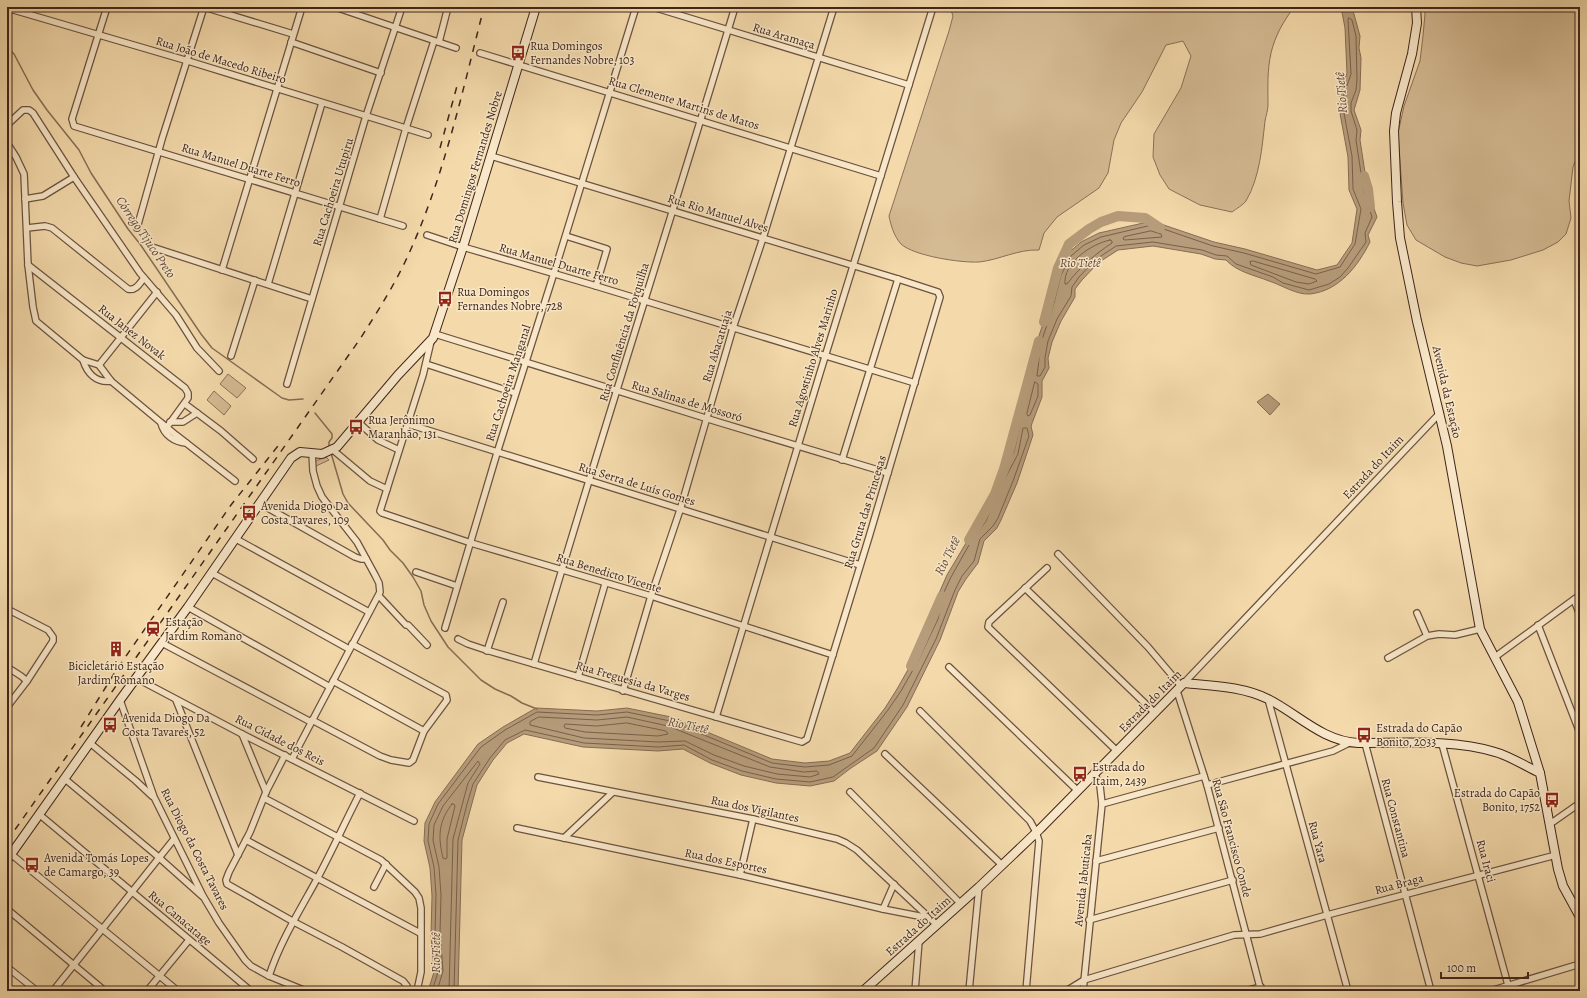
<svg xmlns="http://www.w3.org/2000/svg" width="1587" height="998" viewBox="0 0 1587 998" font-family="Alegreya,serif">
<style>
.green{fill:#d5bb93;stroke:#8a7058}
.water{fill:#b69c7a;stroke:#866c54}
.lines{fill:none;stroke-linecap:round;stroke-linejoin:round}
.shore{stroke:#7a604b;stroke-width:1}
.stream{stroke:#866c54;stroke-width:1.5}
.river{stroke:#b69c7a;stroke-width:10}
.street-casing{stroke:#6c5240;stroke-width:8}
.secondary-casing{stroke:#3e251c;stroke-width:10}
.street{stroke:#f8e7c8;stroke-width:5.5}
.secondary{stroke:#f8e7c8;stroke-width:8}
.rail{stroke:#3e251c;stroke-width:1.5;stroke-dasharray:7 7;stroke-linecap:butt}
.labels{text-anchor:middle;dominant-baseline:central;stroke-width:3;stroke-linejoin:round;paint-order:stroke}
.street-label{font-size:12px;fill:#3e251c;stroke:#f8e7c8}
.poi-label{font-size:12px;fill:#3e251c;stroke:#f8e7c8;text-anchor:start}
.water-label{font-size:13px;font-style:italic;fill:#624938;stroke:#f8e7c8}
</style>
<rect width="100%" height="100%" fill="#f4daab"/>
<filter id="stains"><feTurbulence type="fractalNoise" baseFrequency=".005" numOctaves="4"/><feColorMatrix values="0 0 0 0 .2 0 0 0 0 .09 0 0 0 0 .02 0 0 0 .5 -.17"/></filter>
<radialGradient id="worn" r=".72"><stop offset=".6" stop-color="#630" stop-opacity="0"/><stop offset="1" stop-color="#630" stop-opacity=".3"/></radialGradient>
<g class="green">
<path d="M950 7H1294C1283 22 1275 36 1271 53 1267 71 1268 88 1268 105 1268 110 1266 115 1265 121 1262 147 1260 177 1246 201 1243 205 1236 209 1232 212L1200 205 1169 189 1160 175 1153 157 1154 134 1181 88 1191 56 1183 41 1166 45 1142 92 1121 123 1114 140 1108 173 1099 188 1057 217 1044 233 1039 250C1018 249 999 260 979 262 961 263 914 256 901 244 894 236 891 226 889 216L949 31 953 16Z"/>
<polygon points="1424,7 1580,7 1580,149 1573,167 1569,201 1571,218 1566,234 1558,242 1543,250 1511,260 1477,266 1461,263 1445,257 1416,240 1407,225 1403,203 1398,133 1404,106 1420,61 1423,36 1425,14"/>
<polygon points="228,374 246,388 237,398 220,384"/>
<polygon points="214,391 231,406 224,415 207,400"/>
<polygon points="326,457 329,460 314,467 313,462"/>
</g>
<g class="water">
<path d="M1341 7H1352L1360 36 1359 48 1361 58 1360 90 1354 110 1361 130 1360 140 1368 192 1377 217 1368 235 1370 242C1358 266 1339 291 1310 294 1296 295 1282 285 1269 281 1254 275 1237 272 1226 260L1215 259 1201 254 1153 246 1118 250 1098 263 1082 280 1075 289V297L1061 321 1052 342 1048 358 1049 368 1042 381V397L1031 426 1033 435 1017 483 1001 520 997 528 984 541 978 563 966 579 958 592 940 640 907 707 877 751 851 768 834 781 810 786 776 783 741 775 710 763 683 749 658 751 583 747 524 734 507 743 493 760 477 785 462 840 458 991H428L434 972 431 934 432 896 430 868 424 841 425 823 435 802 478 744 503 727 536 708 597 711 627 708 671 717 772 759 805 763 829 761 850 753 885 708 897 689 914 659 934 617 940 591 947 575 966 543 982 519 996 487 1014 452 1033 372 1037 342 1050 302 1057 274 1067 254 1081 242 1099 233 1152 221 1214 242 1245 249 1317 270 1337 265 1352 243 1357 209 1349 190 1348 157 1339 108 1340 93 1347 73 1345 28Z"/>
<polygon points="1268,394 1280,404 1270,415 1257,402"/>
</g>
<g class="lines">
<g class="shore">
<polygon points="1349,18 1352,20 1356,36 1357,80 1356,90 1351,103 1351,111 1357,130 1356,140 1364,193 1372,217 1365,233 1366,242 1348,268 1340,277 1329,284 1309,290 1283,283 1273,277 1236,264 1227,256 1216,255 1202,250 1153,242 1116,246 1095,260 1079,277 1072,287 1071,296 1057,319 1048,341 1045,358 1045,367 1040,376 1037,376 1041,343 1054,303 1061,275 1071,256 1084,245 1101,237 1152,225 1213,246 1244,253 1316,274 1340,267 1355,244 1361,209 1353,189 1352,156 1343,108 1344,94 1351,74 1348,20"/>
<polygon points="1151,231 1161,234 1162,237 1125,240 1123,239 1124,237"/>
<path d="M1110 240 1112 241V243C1094 255 1080 267 1067 284H1065C1063 263 1091 244 1110 240Z"/>
<polygon points="1253,261 1315,279 1317,281 1309,284 1296,282 1251,265 1250,262"/>
<polygon points="1035,382 1038,384 1038,396 1030,415 1028,416 1027,414"/>
<polygon points="539,717 597,720 627,717 668,726 770,767 804,772 817,771 819,774 810,777 777,774 744,766 714,755 685,741 658,742 584,738 530,725 530,722"/>
<polygon points="627,723 666,731 668,734 658,736 585,732 565,728 564,726 565,724 596,726"/>
<path d="M452 804H454L455 806 447 839V858L445 859 443 858C438 837 438 822 452 804Z"/>
<polyline points="432,991 438,972 435,934 436,895 434,867 428,841 429,824 438,804 481,747 505,730 537,712 597,715 627,712 670,721 772,763 805,767 829,765 852,756 888,710 901,691 918,661 938,619 944,592 951,577 969,545 986,521 1000,488 1018,454 1023,428 1027,428 1029,436 1013,481 998,518 993,526 980,539 974,561 962,576 955,590 936,639 903,705 874,748 833,777 810,782 776,779 742,771 712,760 684,745 658,747 584,743 525,730 505,740 490,758 473,784 467,804 458,840 454,991"/>
<polyline points="437,991 443,971 440,933 441,895 439,867 433,840 434,825 443,806 478,761 480,764 468,783 453,839 449,991"/>
</g>
<g class="stream">
<polyline points="7,47 14,54 33,90 47,110 79,150 91,173 128,229 140,244 201,334 212,348 282,398 289,400 303,399"/>
<polyline points="315,413 332,434 332,438 329,442 329,448"/>
<polyline points="331,453 343,494 348,503 383,540 390,550 403,563 413,577 421,591 424,605 431,621 448,647 481,680 495,689 511,696 522,703 537,709"/>
</g>
<g class="river">
<polyline points="1364,176 1368,189 1370,207"/>
<polyline points="1044,322 1058,268 1069,244 1089,229 1101,222 1118,216 1145,218 1160,228"/>
<polyline points="969,540 995,494 1004,469 1039,341"/>
<polyline points="911,666 942,596"/>
</g>
<g class="street-casing">
<g id="street">
<polyline points="107,7 72,119 74,126 403,226"/>
<polyline points="204,7 293,34"/>
<polyline points="335,7 456,48"/>
<polyline points="653,7 909,85"/>
<polyline points="7,8 188,61 428,135"/>
<polyline points="291,42 381,73"/>
<polyline points="439,42 448,7"/>
<polyline points="480,53 881,176"/>
<polyline points="7,125 23,110 29,110 33,113 74,177 140,273 176,315 197,348 219,371"/>
<polyline points="7,143 16,157 24,174 28,265 33,307 36,321 83,360 99,365 111,381 176,435 235,481"/>
<polyline points="25,199 43,196 74,177"/>
<polyline points="380,219 406,128 434,41"/>
<path d="M27 228 45 226 52 228 128 289C136 291 140 283 144 278"/>
<polyline points="137,228 162,139 204,7"/>
<polyline points="427,235 463,247 596,286 915,383"/>
<polyline points="566,236 607,249 596,286"/>
<polyline points="152,247 312,299"/>
<polyline points="28,265 185,388 188,393 188,398 167,427"/>
<polyline points="222,270 302,7"/>
<polyline points="268,284 322,103"/>
<polyline points="435,334 718,422 888,473"/>
<polyline points="431,341 423,375 381,508 380,511 382,513 471,543 651,596 833,655"/>
<polyline points="231,356 255,280"/>
<path d="M83 360C87 373 96 383 111 381"/>
<polyline points="426,364 515,393"/>
<polyline points="99,365 157,292"/>
<polyline points="287,384 366,116 402,7"/>
<polyline points="185,404 221,431 253,459"/>
<polyline points="170,422 183,422 197,413"/>
<polyline points="358,422 378,440 399,450"/>
<path d="M161 423C164 435 174 442 186 443"/>
<polyline points="408,424 860,565"/>
<polyline points="333,450 370,481 387,489"/>
<polyline points="842,460 898,279"/>
<polyline points="259,503 355,557 361,559 366,559"/>
<polyline points="236,539 369,612"/>
<polyline points="1058,554 1148,647 1181,686"/>
<polyline points="1047,568 989,622 988,627 1117,751"/>
<polyline points="416,572 457,586"/>
<polyline points="212,573 349,649"/>
<polyline points="1025,588 1155,713"/>
<polyline points="379,596 406,625 408,625 427,645"/>
<polyline points="1574,600 1580,615"/>
<polyline points="188,607 330,687"/>
<polyline points="7,609 48,630 53,637 53,641 27,681 7,707"/>
<polyline points="1417,613 1427,636"/>
<polyline points="1538,625 1580,733"/>
<polyline points="445,628 497,453 554,273 636,7"/>
<polyline points="458,639 468,644 486,650 802,742 807,739 869,537 940,297 938,292 898,279 491,156"/>
<polyline points="162,643 311,722"/>
<polyline points="487,651 503,602"/>
<polyline points="1495,657 1580,595"/>
<polyline points="1388,658 1427,636 1439,634 1455,635 1480,629"/>
<path d="M534 664C598 444 669 227 735 7"/>
<polyline points="7,667 21,676 27,681"/>
<polyline points="949,667 1077,790"/>
<polyline points="578,677 605,584"/>
<polyline points="136,678 242,734 414,821"/>
<polyline points="333,681 424,731"/>
<polyline points="1184,683 1440,413"/>
<polyline points="623,691 651,596 680,510 733,328 763,238 834,7"/>
<polyline points="1177,691 1207,785 1261,991"/>
<polyline points="1268,699 1348,991"/>
<polyline points="120,700 154,797 203,896 219,923 245,960 251,966 269,976 306,991"/>
<polyline points="176,700 238,855"/>
<polyline points="920,711 1030,821 1036,832 1039,841 1026,991"/>
<polyline points="716,717 820,373 933,7"/>
<polyline points="312,720 380,756 391,760 409,763 413,760 424,731 447,700 446,695 352,644"/>
<polyline points="242,734 266,792"/>
<polyline points="90,743 136,781 152,796"/>
<polyline points="1365,743 1431,991"/>
<polyline points="1442,744 1508,985"/>
<polyline points="885,754 1002,865"/>
<polyline points="285,755 266,792 250,832 229,872 226,880 227,884 294,922 342,947 403,981 407,986 405,991"/>
<polyline points="292,759 380,592 379,583 375,575 357,542 322,497 317,486 313,471 312,453"/>
<polyline points="538,777 753,819 837,839 846,843 857,850 936,924"/>
<polyline points="65,779 155,854 202,896"/>
<polyline points="1207,785 1333,751 1351,742"/>
<polyline points="850,792 960,903"/>
<polyline points="264,798 381,860 415,892 419,898 421,908 421,972 417,991"/>
<polyline points="1102,804 1204,776"/>
<polyline points="40,815 251,991"/>
<polyline points="1550,824 1580,803"/>
<polyline points="517,828 740,875 883,909 929,918"/>
<polyline points="564,838 613,792"/>
<polyline points="246,840 420,933"/>
<polyline points="11,854 178,991"/>
<polyline points="1096,861 1219,828"/>
<polyline points="740,875 753,819"/>
<polyline points="374,887 386,864"/>
<polyline points="7,909 105,991"/>
<polyline points="883,909 894,884"/>
<polyline points="1089,920 1233,880"/>
<polyline points="7,967 37,991"/>
<path d="M269 976C280 942 300 910 317 879 332 851 345 822 360 793"/>
<polyline points="53,991 174,839"/>
<polyline points="147,991 189,940"/>
<polyline points="915,991 919,941"/>
<polyline points="969,991 979,887"/>
<polyline points="1066,991 1084,980 1234,935 1260,934 1327,915 1556,855"/>
<polyline points="1083,991 1102,804 1100,786 1094,773"/>
<polyline points="1245,991 1261,987"/>
<polyline points="1490,991 1580,964"/>
</g>
</g>
<g class="secondary-casing">
<g id="secondary">
<polyline points="1416,7 1417,23 1412,54 1396,113 1394,131 1397,202 1400,238 1417,321 1447,446 1480,629 1518,702 1540,773"/>
<polyline points="7,860 120,700 188,607 291,458 300,452 322,454 337,447 398,375 433,338 463,247 536,7"/>
<path d="M863 991 979 887 1040 829 1184 683C1212 686 1241 686 1268 699 1298 714 1322 741 1358 743 1400 743 1455 739 1495 752 1510 756 1525 766 1540 773L1558 869 1563 886 1580 917"/>
</g>
</g>
<use href="#street" class="street"/>
<use href="#secondary" class="secondary"/>
<g class="rail">
<polyline points="440,148 457,86"/>
<polyline points="81,727 117,669 231,505 278,446"/>
<path d="M7 841 360 339C376 314 392 289 405 262 443 182 462 93 484 7"/>
</g>
</g>
<defs>
<g id="bus-bare" transform="scale(1.2)"><path d="M-5-6H5V4H4V6H2V4H-2V6H-4V4H-5ZM-3.5-4V0h7V-4ZM-3.5 1.2v1.5H-2V1.2ZM2 1.2v1.5H3.5V1.2Z" fill="#8f2418" stroke="#f8e7c8" stroke-width="2.5" paint-order="stroke"/></g>
<g id="station-bare" transform="scale(1.2)"><path d="M-3-6H3Q5-6 5-4V2Q5 4 3 4L4.5 6H3L1.5 4h-3L-3 6H-4.5L-3 4Q-5 4-5 2V-4Q-5-6-3-6ZM-3.5-4v3h7v-3ZM-3.5 1v1.5H-2V1ZM2 1v1.5H3.5V1Z" fill="#8f2418" stroke="#f8e7c8" stroke-width="2.5" paint-order="stroke"/></g>
<g id="building-bare" transform="scale(1.2)"><path d="M-4-6H4V6H1V3H-1V6H-4ZM-2.5-4.3h1.7v1.8h-1.7ZM.8-4.3h1.7v1.8H.8ZM-2.5-1h1.7V.8h-1.7ZM.8-1h1.7V.8H.8Z" fill="#8f2418" stroke="#f8e7c8" stroke-width="2.5" paint-order="stroke"/></g>
</defs>
<g fill-rule="evenodd">
<use href="#bus-bare" x="518" y="53"/>
<use href="#bus-bare" x="445" y="299"/>
<use href="#bus-bare" x="356" y="427"/>
<use href="#bus-bare" x="249" y="513"/>
<use href="#station-bare" x="153" y="629"/>
<use href="#building-bare" x="116" y="649"/>
<use href="#bus-bare" x="110" y="725"/>
<use href="#bus-bare" x="1364" y="735"/>
<use href="#bus-bare" x="1080" y="774"/>
<use href="#bus-bare" x="1552" y="800"/>
<use href="#bus-bare" x="32" y="865"/>
</g>
<g class="labels">
<g class="street-label">
<text transform="translate(784 36) rotate(17)">Rua Aramaça</text>
<text transform="translate(221 60) rotate(17)">Rua João de Macedo Ribeiro</text>
<text transform="translate(684 103) rotate(17)">Rua Clemente Martins de Matos</text>
<text transform="translate(241 165) rotate(17)">Rua Manuel Duarte Ferro</text>
<text transform="translate(475 167) rotate(-73)">Rua Domingos Fernandes Nobre</text>
<text transform="translate(333 192) rotate(-73)">Rua Cachoeira Utupiru</text>
<text transform="translate(718 213) rotate(17)">Rua Rio Manuel Alves</text>
<text transform="translate(559 264) rotate(16)">Rua Manuel Duarte Ferro</text>
<text transform="translate(132 332) rotate(38)">Rua Janez Novak</text>
<text transform="translate(624 332) rotate(-73)">Rua Confluência da Forquilha</text>
<text transform="translate(717 346) rotate(-73)">Rua Abacatuaja</text>
<text transform="translate(813 358) rotate(-73)">Rua Agostinho Alves Marinho</text>
<text transform="translate(508 383) rotate(-72)">Rua Cachoeira Manganal</text>
<text transform="translate(1447 392) rotate(77)">Avenida da Estação</text>
<text transform="translate(687 401) rotate(17)">Rua Salinas de Mossoró</text>
<text transform="translate(1373 467) rotate(-47)">Estrada do Itaim</text>
<text transform="translate(637 484) rotate(17)">Rua Serra de Luís Gomes</text>
<text transform="translate(865 512) rotate(-73)">Rua Gruta das Princesas</text>
<text transform="translate(609 573) rotate(17)">Rua Benedicto Vicente</text>
<text transform="translate(633 681) rotate(16)">Rua Freguesia da Varges</text>
<text transform="translate(1150 701) rotate(-45)">Estrada do Itaim</text>
<text transform="translate(280 740) rotate(27)">Rua Cidade dos Reis</text>
<text transform="translate(755 809) rotate(12)">Rua dos Vigilantes</text>
<text transform="translate(1396 818) rotate(75)">Rua Constantina</text>
<text transform="translate(1232 838) rotate(75)">Rua São Francisco Conde</text>
<text transform="translate(1318 842) rotate(75)">Rua Yara</text>
<text transform="translate(195 849) rotate(63)">Rua Diogo da Costa Tavares</text>
<text transform="translate(726 861) rotate(12)">Rua dos Esportes</text>
<text transform="translate(1486 861) rotate(75)">Rua Iraci</text>
<text transform="translate(1083 880) rotate(-84)">Avenida Jabuticaba</text>
<text transform="translate(1399 884) rotate(-15)">Rua Braga</text>
<text transform="translate(180 918) rotate(40)">Rua Canacatage</text>
<text transform="translate(918 926) rotate(-42)">Estrada do Itaim</text>
</g>
<g class="poi-label">
<text x="530" y="46">Rua Domingos<tspan x="530" dy="14">Fernandes Nobre, 103</tspan></text>
<text x="457" y="292">Rua Domingos<tspan x="457" dy="14">Fernandes Nobre, 728</tspan></text>
<text x="368" y="420">Rua Jerônimo<tspan x="368" dy="14">Maranhão, 131</tspan></text>
<text x="261" y="506">Avenida Diogo Da<tspan x="261" dy="14">Costa Tavares, 109</tspan></text>
<text x="165" y="622">Estação<tspan x="165" dy="14">Jardim Romano</tspan></text>
<text x="116" y="666" text-anchor="middle">Bicicletário Estação<tspan x="116" dy="14">Jardim Romano</tspan></text>
<text x="122" y="718">Avenida Diogo Da<tspan x="122" dy="14">Costa Tavares, 52</tspan></text>
<text x="1376" y="728">Estrada do Capão<tspan x="1376" dy="14">Bonito, 2033</tspan></text>
<text x="1092" y="767">Estrada do<tspan x="1092" dy="14">Itaim, 2439</tspan></text>
<text x="1540" y="793" text-anchor="end">Estrada do Capão<tspan x="1540" dy="14">Bonito, 1752</tspan></text>
<text x="44" y="858">Avenida Tomás Lopes<tspan x="44" dy="14">de Camargo, 39</tspan></text>
</g>
<g class="water-label">
<text transform="translate(1341 93) rotate(-94)">Rio Tietê</text>
<text transform="translate(146 237) rotate(56)">Córrego Tijuco Preto</text>
<text x="1080" y="262">Rio Tietê</text>
<text transform="translate(947 556) rotate(-63)">Rio Tietê</text>
<text transform="translate(688 725) rotate(12)">Rio Tietê</text>
<text transform="translate(435 953) rotate(-90)">Rio Tietê</text>
</g>
</g>
<rect width="1587" height="998" fill="none" stroke="#f4daab" stroke-width="24"/>
<rect x="8" y="8" width="1571" height="982" fill="none" stroke="#3e251c" stroke-width="2"/>
<rect x="12" y="12" width="1563" height="974" fill="none" stroke="#3e251c"/>
<path d="M1441 972v6h87v-6" fill="none" stroke="#3e251c" stroke-width="2"/>
<text x="1447" y="972" font-size="12" fill="#3e251c" stroke="#f8e7c8" stroke-width="3" paint-order="stroke">100 m</text>
<rect width="100%" height="100%" filter="url(#stains)"/>
<rect width="100%" height="100%" fill="url(#worn)"/>
</svg>
